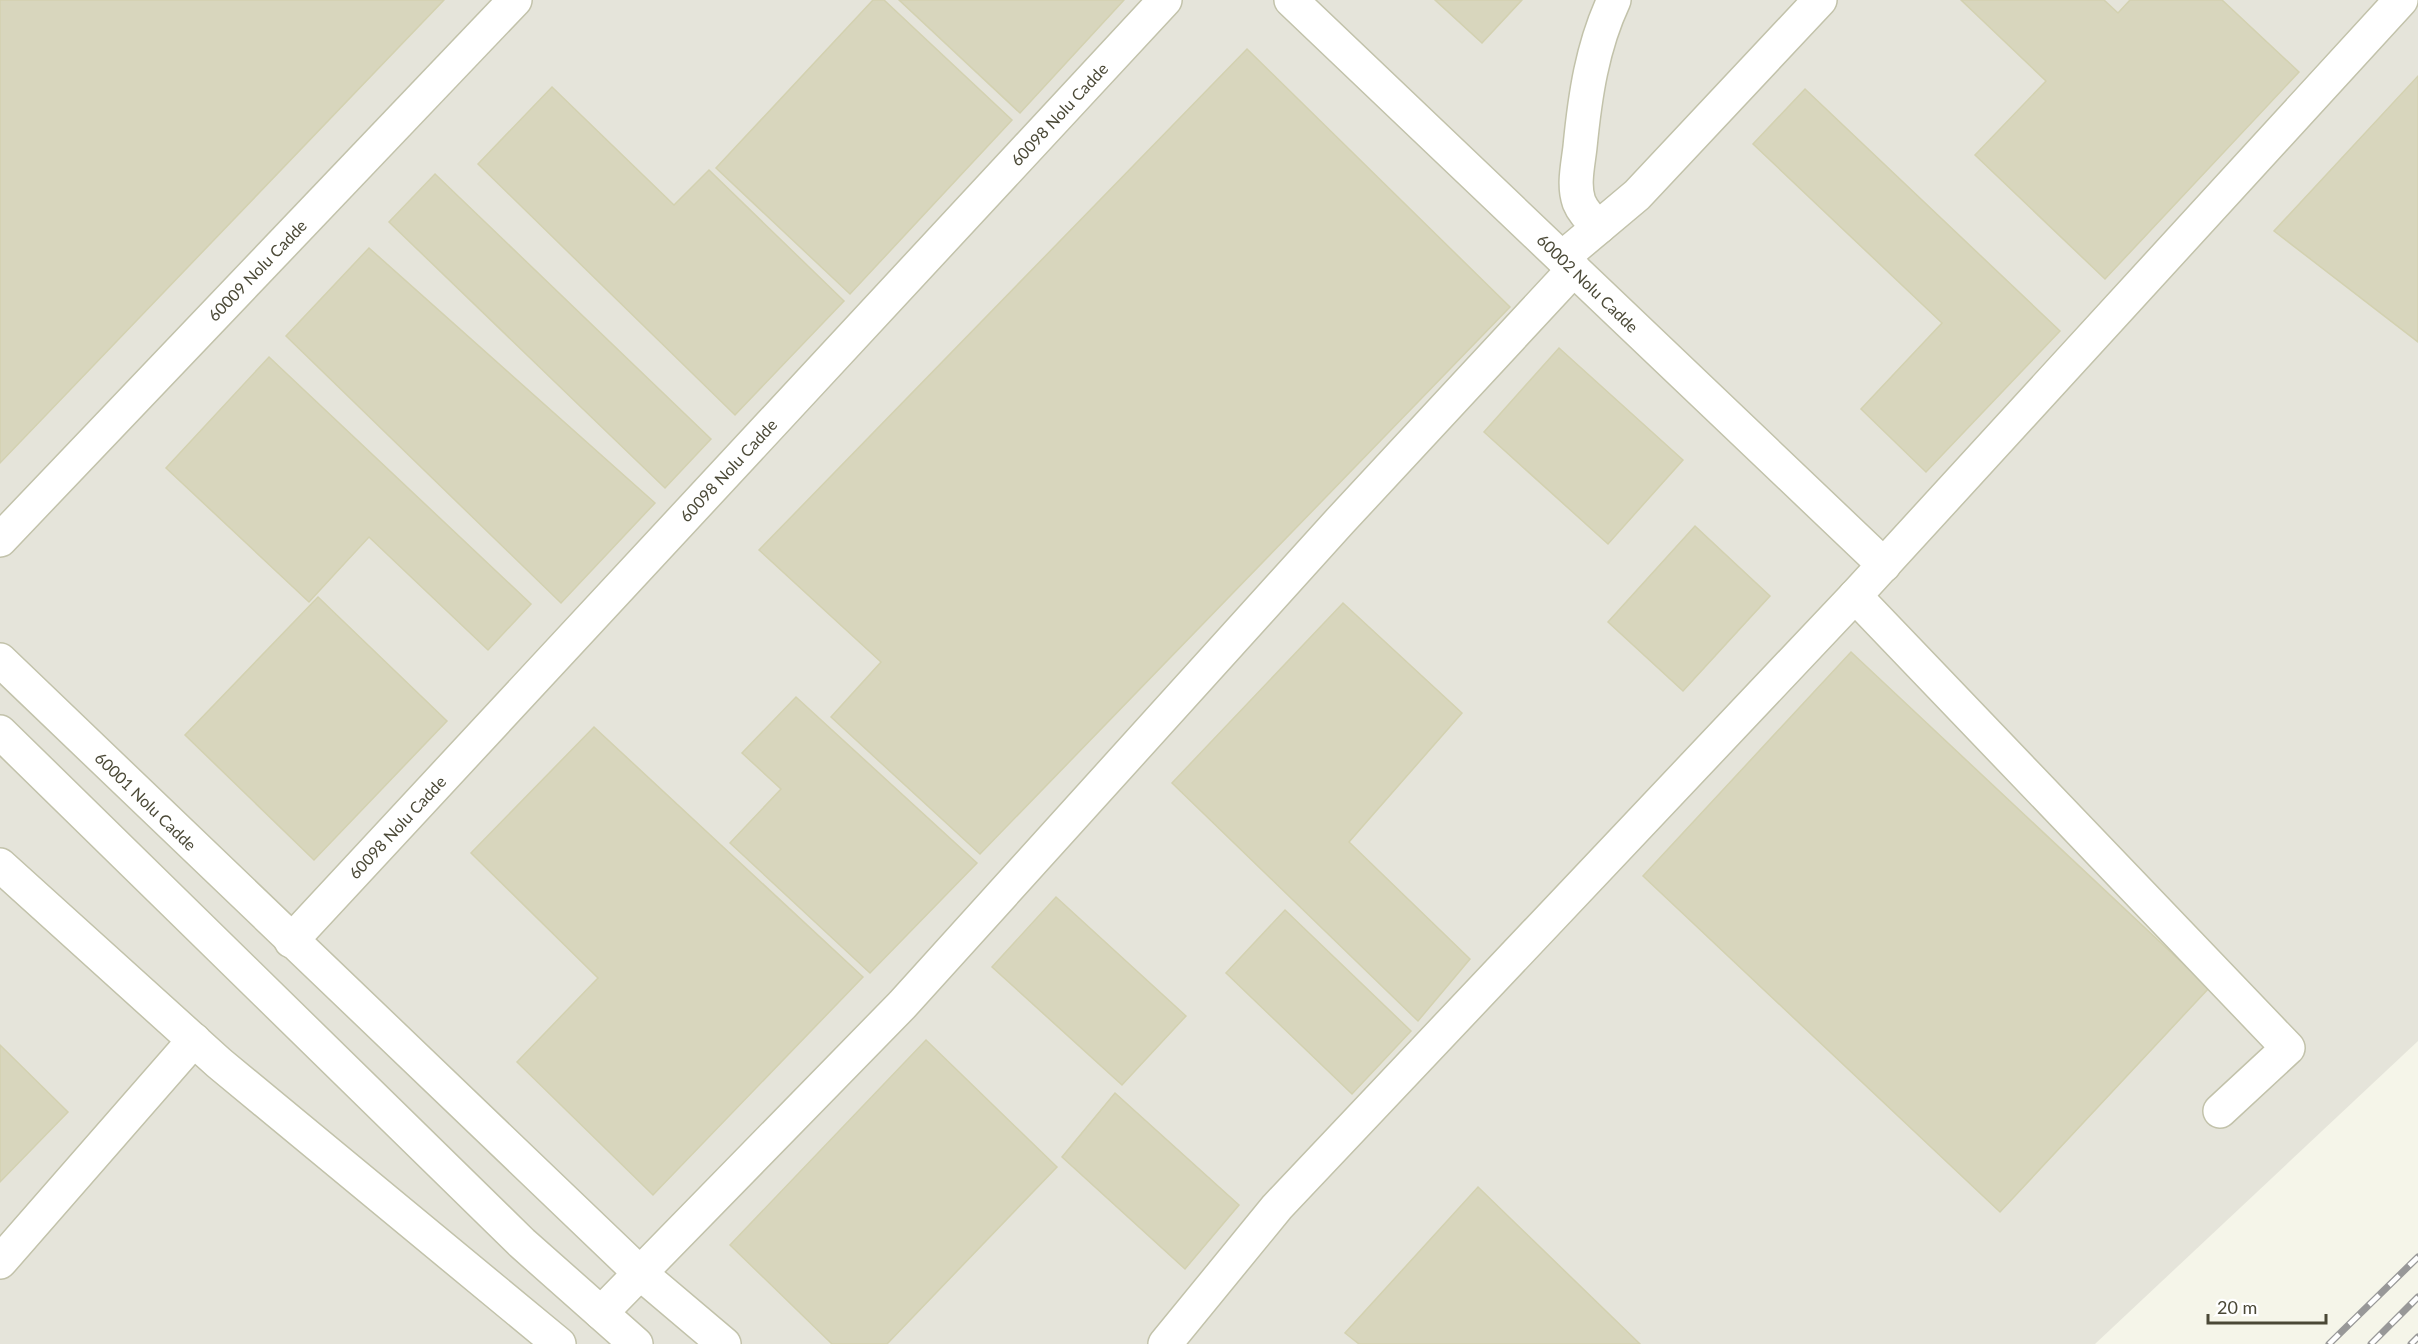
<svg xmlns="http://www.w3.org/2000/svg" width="2418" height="1344" viewBox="0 0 2418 1344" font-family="Lato,sans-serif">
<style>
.industrial{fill:#e5e4da}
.building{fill:#d8d6bd;stroke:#d3d1b0;stroke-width:1.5}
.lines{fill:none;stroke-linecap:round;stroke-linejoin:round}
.minor-casing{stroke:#c2c2aa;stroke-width:36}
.minor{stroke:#fff;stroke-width:33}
.rail-casing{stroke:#989898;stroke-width:7}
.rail{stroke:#fff;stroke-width:4.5;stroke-dasharray:14;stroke-linecap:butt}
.labels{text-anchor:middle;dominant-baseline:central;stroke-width:4.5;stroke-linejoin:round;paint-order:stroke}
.street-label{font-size:16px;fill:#4a4836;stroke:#fff}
</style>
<rect width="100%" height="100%" fill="#f5f5e9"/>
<polygon class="industrial" points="0,0 2418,0 2418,1041 2095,1344 0,1344"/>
<g class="building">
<polygon points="0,0 444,0 0,463"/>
<polygon points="873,0 884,0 1012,120 850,294 716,168"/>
<polygon points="899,0 1124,0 1020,113"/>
<polygon points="1435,0 1522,0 1482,43"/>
<polygon points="1961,0 2104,0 2118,13 2130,0 2222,0 2299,72 2105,279 1975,155 2046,81"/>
<polygon points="1247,49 1510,307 980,854 831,717 881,662 759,550"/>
<polygon points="2418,76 2418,342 2274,231"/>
<polygon points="552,87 674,205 709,170 844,301 735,415 478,164"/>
<polygon points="1805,89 2060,331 1926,472 1861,409 1942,323 1753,144"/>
<polygon points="435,174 711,439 665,488 389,222"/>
<polygon points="369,248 655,503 561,603 286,336"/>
<polygon points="1559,348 1683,460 1608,544 1484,432"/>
<polygon points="269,357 531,604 488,650 369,537 309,602 166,468"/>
<polygon points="1695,526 1770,596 1683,691 1608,622"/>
<polygon points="318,597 447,721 314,860 185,735"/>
<polygon points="1343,603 1462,713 1349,842 1470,959 1418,1021 1172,783"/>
<polygon points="1851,652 2209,988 2000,1212 1643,876"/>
<polygon points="796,697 977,863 870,973 730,843 781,789 742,753"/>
<polygon points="594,727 863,977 653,1195 517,1062 598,978 471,853"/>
<polygon points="1056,897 1186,1016 1122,1085 992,967"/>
<polygon points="1285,910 1411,1031 1352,1094 1226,973"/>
<polygon points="926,1040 1057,1167 887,1344 832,1344 730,1245"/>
<polygon points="0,1045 68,1112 0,1182"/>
<polygon points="1115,1093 1239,1205 1185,1269 1062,1157"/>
<polygon points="1478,1187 1640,1344 1359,1344 1345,1333"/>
</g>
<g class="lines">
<g class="minor-casing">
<g id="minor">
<polyline points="1291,0 1884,565"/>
<path d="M1599 227C1591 220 1583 212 1579 202 1573 185 1578 165 1580 147 1585 96 1592 47 1614 0"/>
<polyline points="1562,258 1637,195 1820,0"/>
<polyline points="0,540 515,0"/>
<polyline points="1855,596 2288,1048 2220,1111"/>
<polyline points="0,660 640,1273 724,1344"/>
<polyline points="0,732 522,1243 636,1344"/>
<polyline points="0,865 219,1063 559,1344"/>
<polyline points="291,941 1165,0"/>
<polyline points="0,1262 194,1040"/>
<polyline points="601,1313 902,1005 1340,521 1574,269"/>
<polyline points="1165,1344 1277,1207 1855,596 2401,0"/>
</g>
</g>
<use href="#minor" class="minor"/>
<g class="rail-casing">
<g id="rail">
<polyline points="2329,1344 2418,1257"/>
<polyline points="2371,1344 2418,1297"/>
<polyline points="2411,1344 2418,1337"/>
</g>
</g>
<use href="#rail" class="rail"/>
</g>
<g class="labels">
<g class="street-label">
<text transform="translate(1059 114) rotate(-47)">60098 Nolu Cadde</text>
<text transform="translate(257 270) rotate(-46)">60009 Nolu Cadde</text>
<text transform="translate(1588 283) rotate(44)">60002 Nolu Cadde</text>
<text transform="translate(728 470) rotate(-47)">60098 Nolu Cadde</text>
<text transform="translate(146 801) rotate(44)">60001 Nolu Cadde</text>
<text transform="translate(397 827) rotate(-47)">60098 Nolu Cadde</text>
</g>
</g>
<path d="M2208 1314v9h118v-9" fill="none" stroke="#4a4836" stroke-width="3"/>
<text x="2217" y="1314" font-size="18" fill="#4a4836" stroke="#ffffff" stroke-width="4.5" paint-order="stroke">20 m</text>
</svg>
